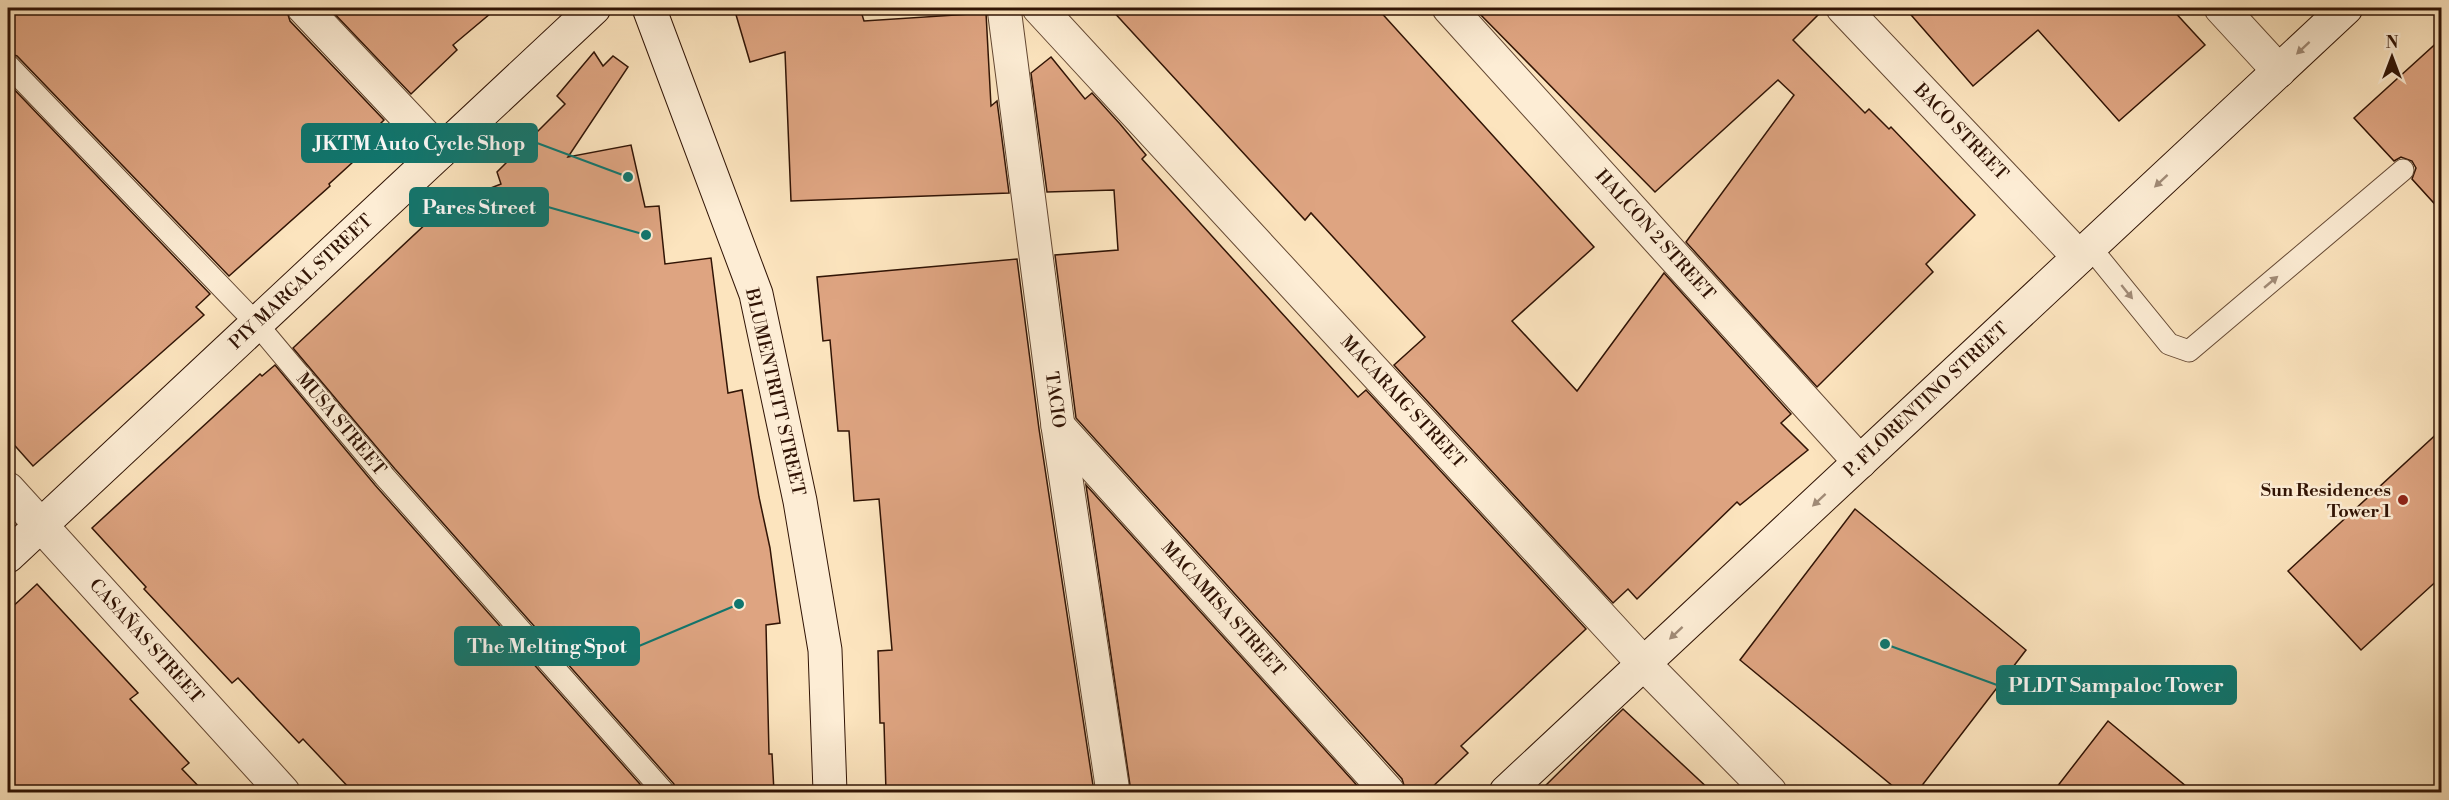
<svg xmlns="http://www.w3.org/2000/svg" width="2449" height="800" viewBox="0 0 2449 800" font-family="'Libre Bodoni',serif">
<style>
.building{fill:#dea481;stroke:#311405;stroke-width:1.5}
.lines{fill:none;stroke-linecap:round;stroke-linejoin:round}
.lane-casing{stroke:#644833;stroke-width:23}
.street-casing{stroke:#644833;stroke-width:35}
.secondary-casing{stroke:#311405;stroke-width:35}
.lane{stroke:#fdedd5;stroke-width:21}
.street{stroke:#fdedd5;stroke-width:33}
.secondary{stroke:#fdedd5;stroke-width:33}
.oneway{fill:#a18b77}
.poi-dot{fill:#8f2418;stroke:#fdedd5;stroke-width:2}
.labels{text-anchor:middle;dominant-baseline:central;stroke-width:5;stroke-linejoin:round;paint-order:stroke}
.street-label{font-size:18px;fill:#311405;stroke:#fdedd5}
.poi-label{font-size:18px;font-weight:bold;fill:#311405;stroke:#fdedd5;text-anchor:end}
.leader{fill:none;stroke:#0f766e;stroke-width:2}
.callout-dot{fill:#0f766e;stroke:#fdedd5;stroke-width:2}
.callout{fill:#0f766e;stroke:#0f766e;stroke-width:2}
.callout-label{font-size:20px;text-anchor:middle;font-weight:bold;fill:#fff}
</style>
<rect width="100%" height="100%" fill="#fce4be"/>
<filter id="stains"><feTurbulence type="fractalNoise" baseFrequency=".00333" numOctaves="4"/><feColorMatrix values="0 0 0 0 .2 0 0 0 0 .09 0 0 0 0 .02 0 0 0 .5 -.17"/></filter>
<radialGradient id="worn" r=".72"><stop offset=".6" stop-color="#630" stop-opacity="0"/><stop offset="1" stop-color="#630" stop-opacity=".3"/></radialGradient>
<g class="building">
<polygon points="8,8 286,8 290,21 384,120 370,134 376,141 329,184 330,186 229,276 17,56 8,53"/>
<polygon points="329,8 497,8 453,45 457,50 411,94"/>
<polygon points="734,8 860,8 864,21 986,13 991,106 997,101 1009,193 791,201 785,52 750,62"/>
<polygon points="1110,8 1377,8 1594,247 1512,321 1577,391 1664,273 1791,414 1781,423 1808,450 1740,505 1737,502 1637,599 1628,589 1613,603 1394,365 1425,337 1311,213 1305,220"/>
<polygon points="1474,8 1825,8 1793,40 1865,113 1869,109 1889,129 1891,127 1975,215 1926,264 1933,272 1817,387 1686,242 1794,95 1778,80 1655,192"/>
<polygon points="1905,8 2171,8 2205,45 2119,121 2038,30 1973,86"/>
<polygon points="2442,38 2442,212 2412,179 2416,168 2412,161 2401,157 2394,161 2354,118"/>
<polygon points="594,52 603,66 613,56 628,67 568,157 631,145 645,207 659,206 665,264 711,258 728,393 742,390 759,497 770,548 780,623 766,625 769,754 772,754 774,792 676,792 674,784 395,469 293,348 445,206 501,184 497,172 565,104 557,96"/>
<polygon points="1051,57 1085,99 1092,93 1120,124 1146,155 1142,159 1358,397 1366,390 1586,629 1461,746 1468,753 1427,792 1406,792 1402,779 1076,418 1055,255 1118,250 1114,190 1047,192 1031,73"/>
<polygon points="8,83 210,294 196,307 204,315 33,466 8,438"/>
<polygon points="1017,259 1039,429 1094,792 886,792 884,723 880,723 878,651 892,650 879,499 854,501 849,431 838,431 830,340 823,341 817,277"/>
<polygon points="275,365 375,485 647,792 353,792 303,739 299,743 238,678 232,683 144,589 146,587 92,528 260,374 262,376"/>
<polygon points="2442,429 2442,576 2361,650 2288,571"/>
<polygon points="1086,485 1363,792 1131,792"/>
<polygon points="1855,509 2026,650 1917,792 1900,792 1740,660"/>
<polygon points="37,584 138,693 130,699 189,763 182,769 204,792 8,792 8,611"/>
<polygon points="1623,709 1712,792 1539,792"/>
<polygon points="2108,721 2193,792 2053,792"/>
</g>
<g class="lines">
<g class="lane-casing">
<g id="lane">
<polyline points="8,65 256,323 385,477 664,792"/>
<polyline points="2090,247 2169,344 2189,351 2403,170"/>
</g>
</g>
<g class="street-casing">
<g id="street">
<polyline points="304,8 440,152"/>
<polyline points="1004,8 1058,426 1113,792"/>
<polyline points="1039,8 1644,664 1770,792"/>
<polyline points="1449,8 1860,462"/>
<polyline points="1843,8 2079,257"/>
<polyline points="2221,8 2279,71"/>
<polyline points="1058,426 1388,792"/>
<polyline points="8,489 283,792"/>
</g>
</g>
<g class="secondary-casing">
<g id="secondary">
<polyline points="649,8 756,294 800,501 825,650 830,792"/>
<polyline points="8,556 594,8"/>
<polyline points="1506,792 2346,8"/>
</g>
</g>
<use href="#lane" class="lane"/>
<use href="#street" class="street"/>
<use href="#secondary" class="secondary"/>
</g>
<defs><path id="oneway-solid" d="M-6-.8H1V-3.2L6.5 0L1 3.2V.8H-6Z" transform="scale(1.5)"/></defs>
<g class="oneway">
<use href="#oneway-solid" transform="translate(2303 48) rotate(137)"/>
<use href="#oneway-solid" transform="translate(2161 181) rotate(137)"/>
<use href="#oneway-solid" transform="translate(2271 282) rotate(-40)"/>
<use href="#oneway-solid" transform="translate(2127 292) rotate(51)"/>
<use href="#oneway-solid" transform="translate(1819 500) rotate(137)"/>
<use href="#oneway-solid" transform="translate(1676 633) rotate(137)"/>
</g>
<circle class="poi-dot" cx="2403" cy="500" r="6"/>
<g class="labels">
<g class="street-label">
<text transform="translate(1961 132) rotate(46)">BACO STREET</text>
<text transform="translate(1655 235) rotate(48)">HALCON 2 STREET</text>
<text transform="translate(301 282) rotate(-43)">PIY MARGAL STREET</text>
<text transform="translate(775 392) rotate(77)">BLUMENTRITT STREET</text>
<text transform="translate(1055 400) rotate(82)">TACIO</text>
<text transform="translate(1926 400) rotate(-43)">P. FLORENTINO STREET</text>
<text transform="translate(1403 402) rotate(47)">MACARAIG STREET</text>
<text transform="translate(341 424) rotate(50)">MUSA STREET</text>
<text transform="translate(1223 609) rotate(48)">MACAMISA STREET</text>
<text transform="translate(146 641) rotate(48)">CASAÑAS STREET</text>
</g>
<g class="poi-label">
<text x="2391" y="490">Sun Residences<tspan x="2391" dy="21">Tower 1</tspan></text>
</g>
</g>
<path class="leader" d="M628 177L537 143M646 235L548 207M739 604L639 646M1885 644L1997 685"/>
<g class="callout-dot">
<circle cx="628" cy="177" r="6"/>
<circle cx="646" cy="235" r="6"/>
<circle cx="739" cy="604" r="6"/>
<circle cx="1885" cy="644" r="6"/>
</g>
<g class="callout">
<rect x="302" y="124" width="235" height="38" rx="6"/>
<rect x="410" y="188" width="138" height="38" rx="6"/>
<rect x="455" y="627" width="184" height="38" rx="6"/>
<rect x="1997" y="666" width="239" height="38" rx="6"/>
</g>
<g class="callout-label">
<text x="420" y="150">JKTM Auto Cycle Shop</text>
<text x="479" y="214">Pares Street</text>
<text x="547" y="653">The Melting Spot</text>
<text x="2116" y="692">PLDT Sampaloc Tower</text>
</g>
<rect width="2449" height="800" fill="none" stroke="#fce4be" stroke-width="30"/>
<rect x="9" y="9" width="2431" height="782" fill="none" stroke="#311405" stroke-width="3"/>
<rect x="15" y="15" width="2419" height="770" fill="none" stroke="#311405" stroke-width="1.5"/>
<g transform="translate(2392 57)" stroke="#fdedd5" stroke-width="4.5" paint-order="stroke">
<path d="M0-4.5L10 22L0 15L-10 22Z" fill="#311405"/>
<text y="-9" font-size="16" font-weight="bold" text-anchor="middle" fill="#311405">N</text>
</g>
<rect width="100%" height="100%" filter="url(#stains)"/>
<rect width="100%" height="100%" fill="url(#worn)"/>
</svg>
